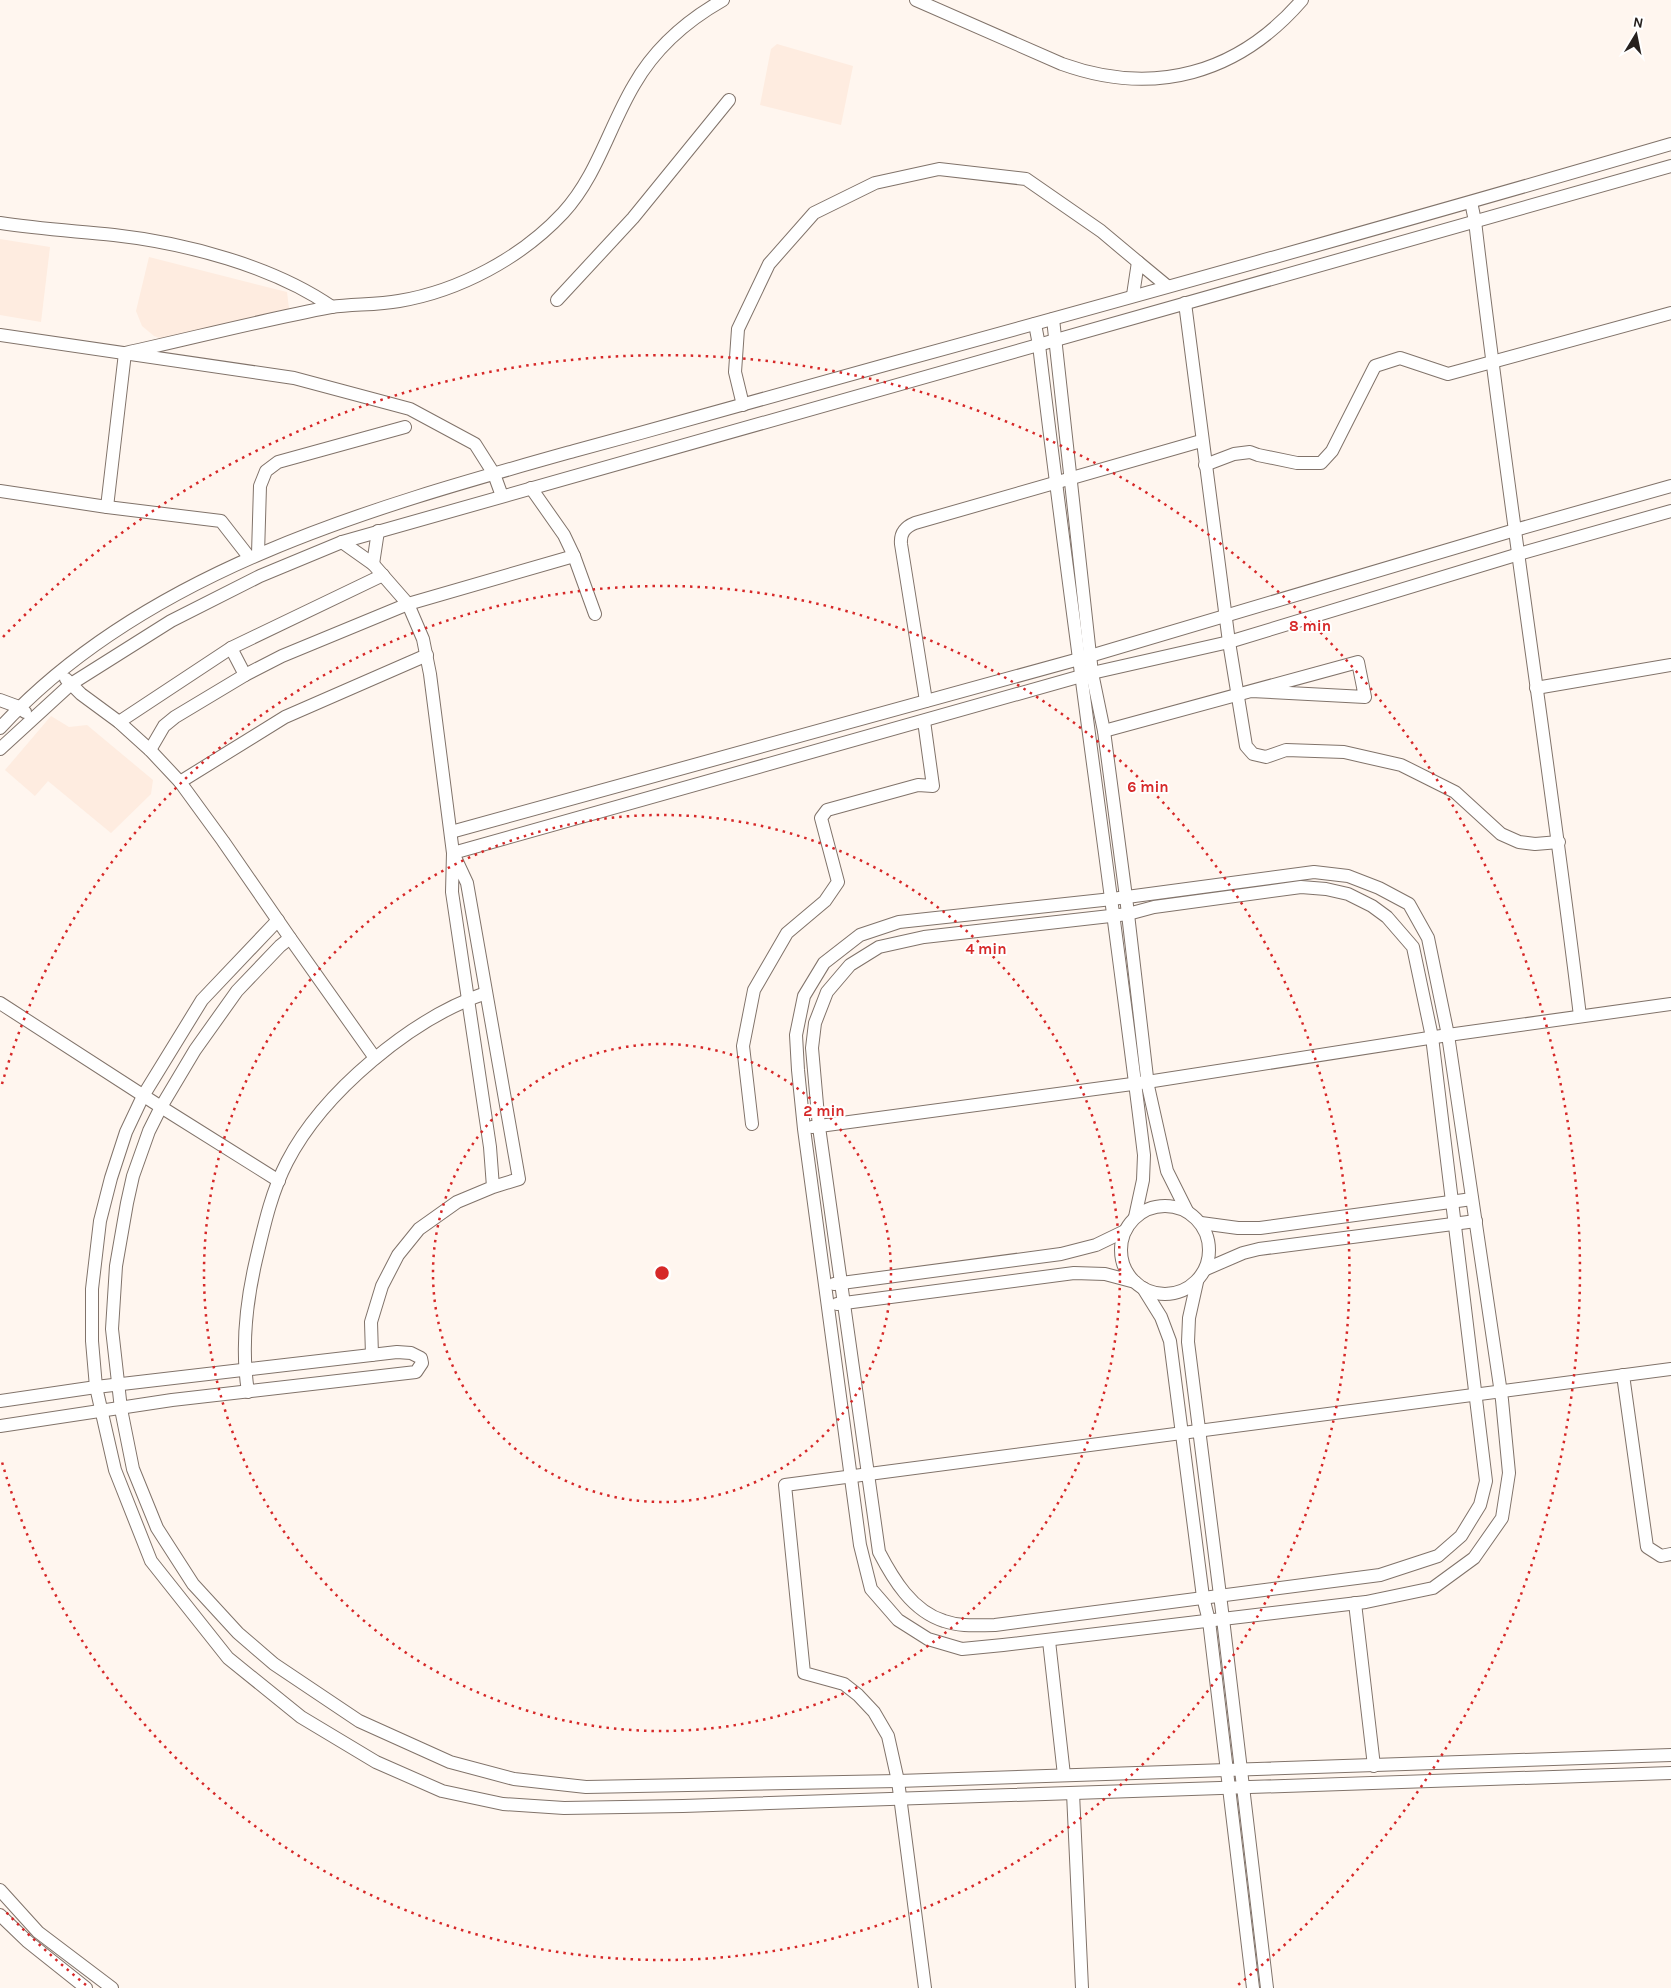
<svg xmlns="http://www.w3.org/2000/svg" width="1671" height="1988" viewBox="0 0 1671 1988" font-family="Karla,sans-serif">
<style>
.built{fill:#feece0}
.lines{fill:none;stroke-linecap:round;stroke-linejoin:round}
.minor-casing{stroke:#81736a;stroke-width:14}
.minor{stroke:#fff;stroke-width:12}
.ring{fill:none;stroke:#d62828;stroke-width:2.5;stroke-dasharray:2.5 5}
.centre{fill:#d62828;stroke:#fff;stroke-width:2.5}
.ring-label{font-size:15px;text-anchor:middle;font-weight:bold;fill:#d62828;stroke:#fff;stroke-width:4;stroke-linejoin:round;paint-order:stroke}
</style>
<rect width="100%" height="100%" fill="#fff6ef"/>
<g class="built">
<polygon points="777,44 853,66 841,125 760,105 771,49"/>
<polygon points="0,239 50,247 41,322 0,315"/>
<polygon points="149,257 287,292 290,317 169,341 154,336 142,326 136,311"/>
<polygon points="51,716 69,727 87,725 153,780 151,794 111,833 48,781 35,796 5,770"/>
</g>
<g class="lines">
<g class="minor-casing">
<g id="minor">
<path d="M916 0 1062 64C1154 97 1238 74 1302 0"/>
<path d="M1471 202 1475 221C1506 487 1548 751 1580 1016"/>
<path d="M0 223C38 229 76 231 114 235 185 243 273 266 332 307"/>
<polyline points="1133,295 1138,262 1167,286"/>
<polyline points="557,300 633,218 729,100"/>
<polyline points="1185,303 1229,642 1246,746 1253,754 1266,757 1286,750 1344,752 1401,765 1455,792 1501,834 1519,842 1535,844 1559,842"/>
<polyline points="1053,319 1092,673 1104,731 1126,897 1148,1086 1167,1171 1187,1211"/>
<path d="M1035 324 1039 345C1071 615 1111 884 1144 1155L1143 1180 1135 1217"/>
<polyline points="0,335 294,378 410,409 475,444 494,474 502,496"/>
<polyline points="743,405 735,372 738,329 769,264 814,213 875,183 939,169 1026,179 1101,231 1138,262"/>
<polyline points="1205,465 1234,454 1250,452 1258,455 1297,463 1321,463 1332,451 1375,366 1400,358 1448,374 1671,313"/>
<polyline points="531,488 564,535 574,556 595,614"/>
<polyline points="0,491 107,507 221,521 249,557"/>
<path d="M107 507 125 353C193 338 262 320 331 307 353 304 377 305 399 301 459 291 521 258 563 213 597 176 609 127 634 85 655 48 686 21 723 0"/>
<polyline points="342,542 373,564 378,531"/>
<polyline points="258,554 260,486 266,471 278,462 405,427"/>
<polyline points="373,564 408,604 423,639 430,674 453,853 1092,673 1229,642 1519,554 1671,511"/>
<polyline points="231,648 245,675"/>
<polyline points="66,679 81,694 119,722 150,750 180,782 223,841 290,938 375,1058"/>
<polyline points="1536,688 1671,665"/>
<polyline points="0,700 19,707 25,712"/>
<path d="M926 701 901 544C900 533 905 527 915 523L1201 441"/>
<polyline points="119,722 231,648 383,575"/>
<path d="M0 728C145 570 374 507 574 451 678 423 782 394 885 365 1148 293 1410 220 1671 144"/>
<polyline points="1104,731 1358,662 1365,697 1251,691"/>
<polyline points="0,749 71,684 171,621 260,576 342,542 1671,166"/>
<polyline points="150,750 164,726 175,717 245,675 282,656 408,604 574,556"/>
<polyline points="180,782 285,717 427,655"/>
<polyline points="451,832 1090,656 1515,530 1671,486"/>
<polygon points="1314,872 1348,876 1379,888 1409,904 1428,938 1448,1035 1502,1400 1509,1473 1502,1518 1474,1558 1433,1588 1366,1602 1003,1645 962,1649 928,1639 898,1620 871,1589 860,1545 804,1129 798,1070 796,1035 804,996 824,963 860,935 899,922 1112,899"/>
<path d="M1301 887 1326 889 1348 894 1372 906 1387 917 1413 947 1432 1037 1486 1481 1480 1505 1461 1536 1438 1556 1380 1575 995 1625C978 1625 961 1627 944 1621 912 1611 893 1579 879 1552L819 1127 812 1048 815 1023 827 992 850 965 879 947 924 937 1128 914 1154 907Z"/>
<polyline points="278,920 202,1000 143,1096 126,1132 111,1178 100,1221 92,1289 92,1341 96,1387 115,1470 151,1561 228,1658 301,1717 376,1762 442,1791 503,1804 564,1808 683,1806 1671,1773"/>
<polyline points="290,938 280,946 237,991 195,1050 161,1107 149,1131 133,1176 127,1203 116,1266 112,1329 121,1409 133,1469 157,1528 193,1584 238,1633 274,1664 359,1721 450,1762 514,1779 586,1787 898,1781 1671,1755"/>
<polyline points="0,1003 161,1107 279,1181"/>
<polyline points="752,1124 743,1046 754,990 787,933 825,901 838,882 821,818 827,810 918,785 933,786 924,721"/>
<polyline points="812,1127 1147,1082 1448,1035 1671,1004"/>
<circle cx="1165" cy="1250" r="44"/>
<polyline points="1201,1223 1238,1228 1260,1228 1472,1199"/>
<polyline points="1206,1269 1243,1253 1259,1249 1476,1221"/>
<polyline points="1197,1282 1189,1318 1188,1342 1223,1619 1267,1988"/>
<polyline points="834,1284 1061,1254 1096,1245 1125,1231"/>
<polyline points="1143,1288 1161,1317 1170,1341 1203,1597 1209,1621 1253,1988"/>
<polyline points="837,1304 1074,1273 1105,1274 1135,1282"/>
<polyline points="372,1355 371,1322 382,1286 398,1255 419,1229 457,1202 493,1187 519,1179 467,883 453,853 452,892 490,1147 493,1187"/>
<polyline points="1623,1375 1647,1547 1661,1556 1671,1554"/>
<path d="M248 1392C241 1347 246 1303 256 1260 264 1226 271 1193 287 1162 323 1092 412 1018 486 993"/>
<polyline points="0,1401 96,1387 397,1352 411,1353 421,1358 422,1363 416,1372 172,1400 0,1426"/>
<polyline points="1355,1603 1374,1766"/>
<polyline points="1049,1641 1064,1775"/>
<polyline points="1073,1793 1082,1988"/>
<polyline points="0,1890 38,1932 112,1988"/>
<polyline points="0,1915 27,1941 86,1988"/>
<polyline points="925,1988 898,1781 888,1736 874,1712 858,1695 844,1684 804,1673 785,1485 1671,1369"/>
</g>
</g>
<use href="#minor" class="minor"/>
</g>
<g class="ring">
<circle cx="662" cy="1273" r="229"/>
<circle cx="662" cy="1273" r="458"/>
<path d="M2 1084A687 687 0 1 1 2 1462"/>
<path d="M86 1985A916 916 0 0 1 3 1909M3 637A916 916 0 1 1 1238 1985"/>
</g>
<circle cx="662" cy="1273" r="8" class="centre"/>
<g class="ring-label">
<text x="1310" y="631">8 min</text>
<text x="1148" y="792">6 min</text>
<text x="986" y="954">4 min</text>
<text x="824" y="1116">2 min</text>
</g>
<g transform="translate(1636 35) rotate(10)" stroke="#ffffff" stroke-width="4" paint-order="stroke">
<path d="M0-4L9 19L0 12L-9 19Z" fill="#27211e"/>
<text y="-8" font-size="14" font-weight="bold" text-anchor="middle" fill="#27211e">N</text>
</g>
</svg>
